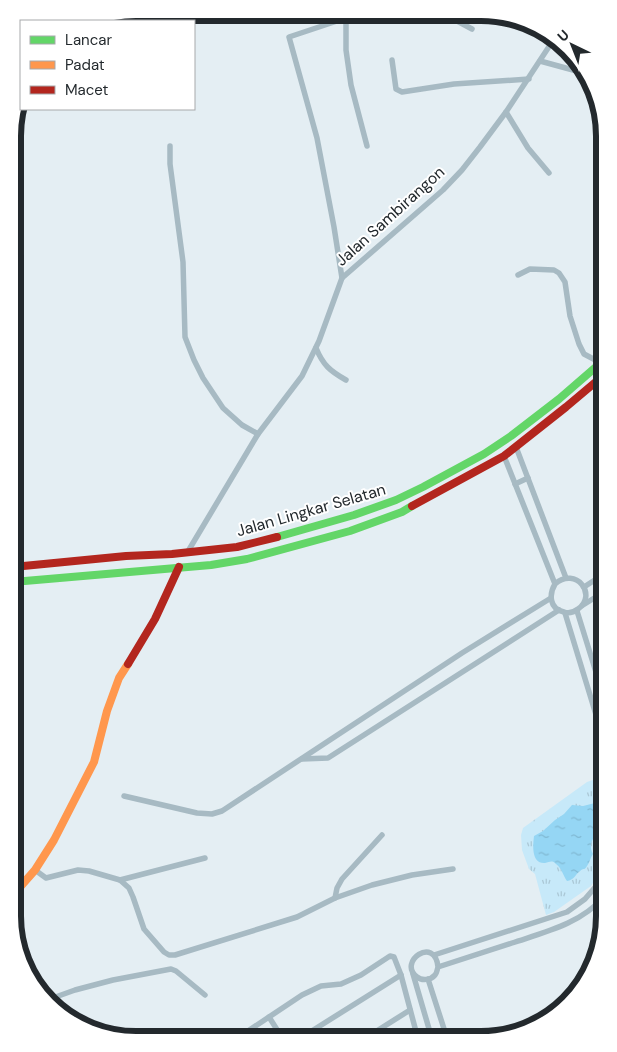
<svg xmlns="http://www.w3.org/2000/svg" width="617" height="1052" viewBox="0 0 617 1052" font-family="'DM Sans',sans-serif">
<style>
.park{fill:url(#park-tufts)}
.water{fill:url(#water-ripples)}
.lines{fill:none;stroke-linecap:round;stroke-linejoin:round}
.street{stroke:#a7bac3;stroke-width:5.5}
.fast{stroke:#63d668;stroke-width:8}
.slow{stroke:#ff974d;stroke-width:8}
.jam{stroke:#b3261e;stroke-width:8}
.labels{text-anchor:middle;dominant-baseline:central;stroke-width:4;stroke-linejoin:round;paint-order:stroke}
.street-label{font-size:16px;fill:#23292d;stroke:#fff}
.rim{fill:none;stroke:#23292d;stroke-width:6}
</style>
<defs>
<pattern id="park-tufts" width="24" height="20" patternUnits="userSpaceOnUse" patternTransform="scale(1.25)"><rect width="24" height="20" fill="#c7e9f9"/><path d="M3 7l-1-3M5 7V3M7 7l1-3M15 17l-1-3M17 17v-4M19 17l1-3" fill="none" stroke="#abc8d6"/></pattern>
<pattern id="water-ripples" width="26" height="14" patternUnits="userSpaceOnUse" patternTransform="scale(1.25)"><rect width="26" height="14" fill="#95d6f4"/><path d="M2 4q2-2 4 0t4 0M15 11q2-2 4 0t4 0" fill="none" stroke="#80b8d2"/></pattern>
</defs>
<rect width="100%" height="100%" fill="#e4eef3"/>
<polygon class="park" points="604,776 604,866 591,886 554,912 546,915 535,874 529,869 522,850 521,835 523,828 587,782"/>
<path class="water" d="M595 803C597 809 600 818 600 824 599 836 586 840 593 854 590 858 590 862 587 866 584 871 585 867 580 871 575 875 574 880 567 881 563 876 562 868 556 864 552 860 550 862 545 863 531 864 533 845 534 836L543 831 555 820 564 814 572 805 583 806Z"/>
<g class="lines">
<g class="street">
<polyline points="444,14 472,29"/>
<polyline points="346,19 346,50 351,85 367,146"/>
<polyline points="392,60 396,89 402,92 454,84 529,79"/>
<polyline points="540,61 584,73"/>
<polyline points="506,112 528,148 549,173"/>
<polyline points="170,146 170,164 183,262 185,337 194,360 203,378 223,408 242,425 258,434"/>
<polyline points="518,275 530,269 554,270 559,273 565,282 570,316 579,344 584,354 601,363"/>
<polyline points="342,278 334,227 317,138 289,37 358,14"/>
<path d="M316 348C323 365 330 371 346 380"/>
<polyline points="516,447 566,578"/>
<path d="M504 456 555 584C549 594 549 609 564 612 569 614 574 612 578 609 598 595 576 566 555 584"/>
<polyline points="515,484 528,478"/>
<polyline points="187,553 258,434 302,376 319,341 342,278 443,190 462,170 480,147 506,112 554,39"/>
<polyline points="584,587 604,574"/>
<polyline points="583,605 604,592"/>
<polyline points="577,611 604,698"/>
<polyline points="565,613 604,741"/>
<polyline points="302,759 328,758 559,610"/>
<polyline points="124,796 197,813 212,814 222,811 462,653 551,598"/>
<polyline points="35,870 46,878 78,870 89,871 120,880 129,888 133,897 144,929 164,952 169,955 175,955 297,917 335,898 372,885 412,875 453,869"/>
<polyline points="120,880 205,858"/>
<polyline points="335,898 337,888 342,879 382,835"/>
<polyline points="434,955 567,912 585,899 604,877"/>
<path d="M438 967C435 935 397 962 417 977 422 981 431 980 435 975 437 973 437 970 438 967 463 959 488 951 512 943 545 932 580 924 604 897"/>
<polyline points="413,974 432,1039"/>
<polyline points="428,979 446,1035 437,1039"/>
<polyline points="50,999 75,990 113,980 171,969 176,971 205,995"/>
<polyline points="269,1017 283,1039"/>
<polyline points="236,1039 302,995 321,986 341,984 361,975 390,956 394,957 401,975 418,1039"/>
<polyline points="299,1039 401,975"/>
<polyline points="364,1039 410,1010"/>
</g>
<g class="fast">
<polyline points="277,537 354,515 396,500 423,487 484,454 511,436 559,399 604,360"/>
<polyline points="13,582 211,565 247,559 350,531 402,512 412,506"/>
</g>
<polyline class="slow" points="13,895 35,870 54,840 94,762 107,711 119,678 128,664"/>
<g class="jam">
<polyline points="412,506 504,456 566,407 604,375"/>
<polyline points="13,567 126,556 172,554 237,547 277,537"/>
<polyline points="128,664 155,619 179,567"/>
</g>
</g>
<g class="labels">
<g class="street-label">
<text transform="translate(390 216) rotate(-42)">Jalan Sambirangon</text>
<text transform="translate(311 510) rotate(-16)">Jalan Lingkar Selatan</text>
</g>
</g>
<path d="M0 0H617V1052H0ZM136 21H481A115 115 0 0 1 596 136V916A115 115 0 0 1 481 1031H136A115 115 0 0 1 21 916V136A115 115 0 0 1 136 21Z" fill="#fff" fill-rule="evenodd"/>
<path class="rim" d="M136 21H481A115 115 0 0 1 596 136V916A115 115 0 0 1 481 1031H136A115 115 0 0 1 21 916V136A115 115 0 0 1 136 21Z"/>
<rect x="20" y="20" width="175" height="90" fill="#ffffff" stroke="#a7a9ab"/>
<rect x="30" y="36" width="25" height="8" fill="#63d668" stroke="#a7a9ab"/>
<text x="65" y="45" font-size="15" fill="#23292d">Lancar</text>
<rect x="30" y="61" width="25" height="8" fill="#ff974d" stroke="#a7a9ab"/>
<text x="65" y="70" font-size="15" fill="#23292d">Padat</text>
<rect x="30" y="86" width="25" height="8" fill="#b3261e" stroke="#a7a9ab"/>
<text x="65" y="95" font-size="15" fill="#23292d">Macet</text>
<g transform="translate(572 45) rotate(317)" stroke="#ffffff" stroke-width="4" paint-order="stroke">
<path d="M0-4L9 19L0 12L-9 19Z" fill="#23292d"/>
<text y="-8" font-size="14" font-weight="bold" text-anchor="middle" fill="#23292d">U</text>
</g>
</svg>
